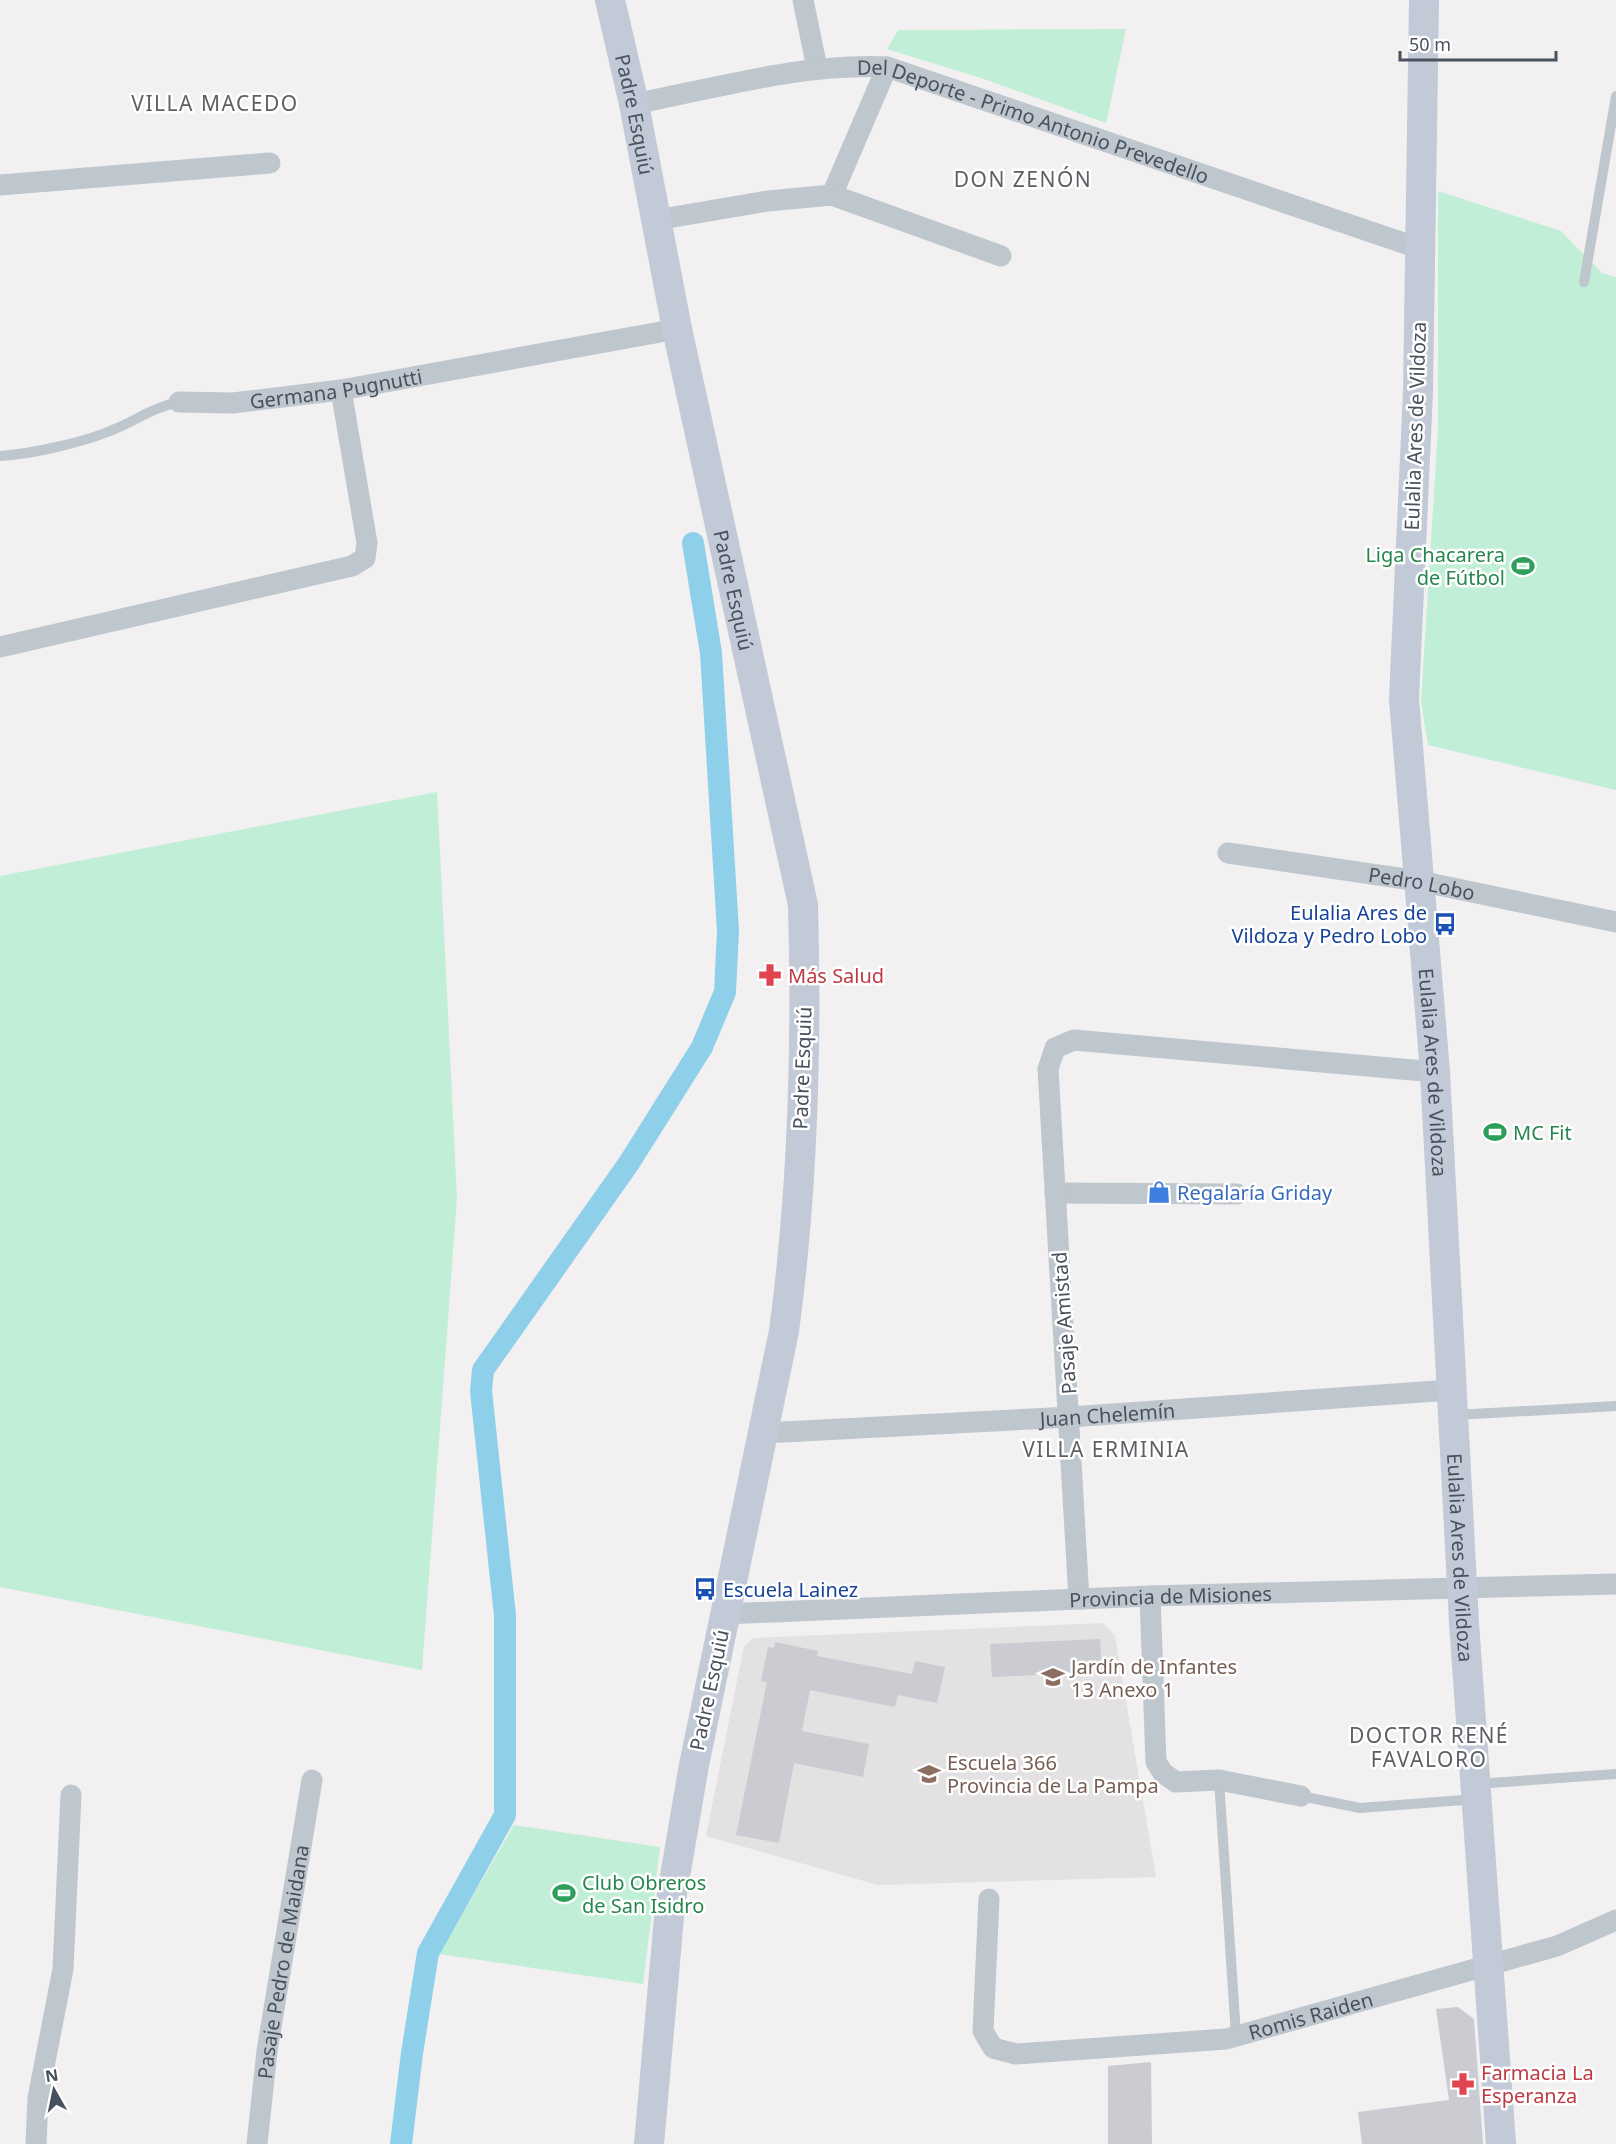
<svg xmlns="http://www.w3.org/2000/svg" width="1616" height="2144" viewBox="0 0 1616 2144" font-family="'Noto Sans',sans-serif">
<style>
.education{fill:#e3e1e2}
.green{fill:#c0eed6}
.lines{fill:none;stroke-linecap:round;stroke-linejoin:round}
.canal{stroke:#8ecfea;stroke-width:22}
.building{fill:#caccd2}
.lane{stroke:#bec6ce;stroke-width:10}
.street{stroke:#bec6ce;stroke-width:21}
.secondary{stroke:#c1cad6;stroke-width:30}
.labels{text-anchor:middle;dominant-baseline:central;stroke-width:5;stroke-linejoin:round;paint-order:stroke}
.street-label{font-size:20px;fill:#48515d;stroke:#fff}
.leisure-label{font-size:20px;fill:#27864d;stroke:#fff;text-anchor:start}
.transit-label{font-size:20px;fill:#164399;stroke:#fff;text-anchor:end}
.health-label{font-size:20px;fill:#be3a42;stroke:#fff;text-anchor:start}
.shop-label{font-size:20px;fill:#366cbe;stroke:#fff;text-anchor:start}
.education-label{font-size:20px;fill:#785e54;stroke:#fff;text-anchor:start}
.neighbourhood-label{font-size:21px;letter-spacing:1.5px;fill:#5d6065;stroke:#fff}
</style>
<rect width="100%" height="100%" fill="#f2f0f0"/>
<polygon class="education" points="1103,1623 1115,1636 1156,1877 878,1885 706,1836 744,1646 753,1638"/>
<g class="green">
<polygon points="1126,29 1106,123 981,78 887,49 898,30"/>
<polygon points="1438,191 1561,231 1602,273 1616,277 1616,790 1428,745 1421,702 1438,429"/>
<polygon points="437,792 457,1198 422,1670 0,1587 0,876"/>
<polygon points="514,1825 660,1847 643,1984 439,1954"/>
</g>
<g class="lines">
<polyline class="canal" points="401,2144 412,2053 428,1953 505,1815 505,1616 481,1391 483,1370 629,1163 702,1047 725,992 728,931 711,653 693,543"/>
</g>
<g class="building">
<polygon points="1100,1639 1102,1672 992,1677 990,1644"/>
<polygon points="775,1642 818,1651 817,1656 912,1674 915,1661 945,1667 937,1703 898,1695 895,1707 810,1690 802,1731 869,1744 863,1777 794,1763 779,1843 736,1835 767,1682 761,1681 768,1647 774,1648"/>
<polygon points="1458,2007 1474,2019 1483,2144 1362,2144 1358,2112 1449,2100 1436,2009"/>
<polygon points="1151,2062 1152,2144 1108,2144 1108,2066"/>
</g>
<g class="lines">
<g class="lane">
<polyline points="1584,282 1616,96"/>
<path d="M0 456C31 454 81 443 110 431 136 421 151 408 179 402"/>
<polyline points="1455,1415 1616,1406"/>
<polyline points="1219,1780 1236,2035"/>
<polyline points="1476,1784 1616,1774"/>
<polyline points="1301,1796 1360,1808 1476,1799"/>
</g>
<g class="street">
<polyline points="803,0 817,68"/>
<path id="s1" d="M634 104C717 88 802 63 887 67L1421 249"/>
<polyline points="0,185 270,163"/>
<polyline points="832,195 887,67"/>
<polyline points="656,220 768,201 832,195 1001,256"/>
<path id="s2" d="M179 402 233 403 341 390 677 329"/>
<polyline points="0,647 352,566 365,558 367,543 341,390"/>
<path id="s3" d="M1228 853 1419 881 1616 922"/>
<polyline points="1055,1193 1237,1194"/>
<path id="s4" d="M764 1433 1070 1417 1451 1390"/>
<polyline points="1150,1596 1156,1762 1163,1773 1176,1782 1219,1780 1301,1796"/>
<polyline points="1079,1599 1048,1069 1055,1048 1074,1040 1435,1072"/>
<path id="s5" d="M725 1614 1150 1596 1616 1584"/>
<path id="s6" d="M989 1899 983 2031 993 2048 1016 2054 1226 2039 1557 1946 1616 1920"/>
<polyline points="36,2144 38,2098 63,1969 71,1795"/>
<path id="s7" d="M257 2144 267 2051 312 1780"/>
</g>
<g class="secondary">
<path id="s8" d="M610 0 634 104 677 329 803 905C807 1047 803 1190 784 1331L694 1765 670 1906 649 2144"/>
<path id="s9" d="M1424 0 1418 392 1404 699 1435 1072 1464 1623 1501 2144"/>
</g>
</g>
<defs>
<g id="stadium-bare" transform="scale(1.8)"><path d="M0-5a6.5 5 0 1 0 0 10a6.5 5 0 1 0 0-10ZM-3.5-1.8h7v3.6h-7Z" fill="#2e9e5b" stroke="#fff" stroke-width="2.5" paint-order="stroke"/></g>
<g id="bus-bare" transform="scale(1.8)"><path d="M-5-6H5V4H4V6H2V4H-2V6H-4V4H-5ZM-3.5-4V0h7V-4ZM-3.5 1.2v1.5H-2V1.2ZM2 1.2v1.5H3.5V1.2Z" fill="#1a4fb4" stroke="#fff" stroke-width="2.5" paint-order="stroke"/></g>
<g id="pharmacy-bare" transform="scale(1.8)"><path d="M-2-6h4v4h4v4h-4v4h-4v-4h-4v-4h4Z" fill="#e0444e" stroke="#fff" stroke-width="2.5" paint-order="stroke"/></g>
<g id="shop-bare" transform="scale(1.8)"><path d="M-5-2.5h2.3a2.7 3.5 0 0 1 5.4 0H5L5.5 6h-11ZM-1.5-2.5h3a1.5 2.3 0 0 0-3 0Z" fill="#3f7fe0" stroke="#fff" stroke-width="2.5" paint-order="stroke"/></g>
<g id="school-bare" transform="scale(1.8)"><path d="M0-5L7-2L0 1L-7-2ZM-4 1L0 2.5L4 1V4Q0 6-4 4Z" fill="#8d6e63" stroke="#fff" stroke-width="2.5" paint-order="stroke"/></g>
</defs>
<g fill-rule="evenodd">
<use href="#stadium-bare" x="1523" y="566"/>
<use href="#bus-bare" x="1445" y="924"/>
<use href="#pharmacy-bare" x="770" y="975"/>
<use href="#stadium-bare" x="1495" y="1132"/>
<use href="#shop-bare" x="1159" y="1192"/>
<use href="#bus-bare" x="705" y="1589"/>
<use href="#school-bare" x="1053" y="1677"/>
<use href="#school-bare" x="929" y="1774"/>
<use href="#stadium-bare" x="564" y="1893"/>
<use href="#pharmacy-bare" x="1463" y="2084"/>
</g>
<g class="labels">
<g class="street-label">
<text stroke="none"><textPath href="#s8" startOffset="117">Padre Esquiú</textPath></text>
<text stroke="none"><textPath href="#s1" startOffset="411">Del Deporte - Primo Antonio Prevedello</textPath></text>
<text stroke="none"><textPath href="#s2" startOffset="158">Germana Pugnutti</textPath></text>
<text transform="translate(1415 426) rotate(-88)">Eulalia Ares de Vildoza</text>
<text stroke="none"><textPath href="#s8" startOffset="603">Padre Esquiú</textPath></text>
<text stroke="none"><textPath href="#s3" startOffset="196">Pedro Lobo</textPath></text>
<text transform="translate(802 1068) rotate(-88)">Padre Esquiú</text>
<text stroke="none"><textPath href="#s9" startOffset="1074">Eulalia Ares de Vildoza</textPath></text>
<text transform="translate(1064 1323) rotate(-94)">Pasaje Amistad</text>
<text stroke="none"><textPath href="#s4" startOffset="344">Juan Chelemín</textPath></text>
<text stroke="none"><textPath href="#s9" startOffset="1560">Eulalia Ares de Vildoza</textPath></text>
<text stroke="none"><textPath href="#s5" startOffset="446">Provincia de Misiones</textPath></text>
<text transform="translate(709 1690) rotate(-78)">Padre Esquiú</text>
<text stroke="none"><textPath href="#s7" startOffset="184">Pasaje Pedro de Maidana</textPath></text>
<text stroke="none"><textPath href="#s6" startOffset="474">Romis Raiden</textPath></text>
</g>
<g class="leisure-label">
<text x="1505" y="554" text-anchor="end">Liga Chacarera<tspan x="1505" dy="23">de Fútbol</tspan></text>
<text x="1513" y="1132">MC Fit</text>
<text x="582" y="1882">Club Obreros<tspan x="582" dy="23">de San Isidro</tspan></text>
</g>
<g class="transit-label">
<text x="1427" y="912">Eulalia Ares de<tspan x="1427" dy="23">Vildoza y Pedro Lobo</tspan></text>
<text x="723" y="1589" text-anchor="start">Escuela Lainez</text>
</g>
<g class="health-label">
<text x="788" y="975">Más Salud</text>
<text x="1481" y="2072">Farmacia La<tspan x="1481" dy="23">Esperanza</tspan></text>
</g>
<g class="shop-label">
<text x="1177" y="1192">Regalaría Griday</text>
</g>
<g class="education-label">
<text x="1071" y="1666">Jardín de Infantes<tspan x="1071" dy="23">13 Anexo 1</tspan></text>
<text x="947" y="1762">Escuela 366<tspan x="947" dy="23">Provincia de La Pampa</tspan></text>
</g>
<g class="neighbourhood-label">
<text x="215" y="103">VILLA MACEDO</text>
<text x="1023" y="179">DON ZENÓN</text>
<text x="1106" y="1449">VILLA ERMINIA</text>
<text x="1429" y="1735">DOCTOR RENÉ<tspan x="1429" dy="24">FAVALORO</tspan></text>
</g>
</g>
<g transform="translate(54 2090) rotate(351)" stroke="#ffffff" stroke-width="4.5" paint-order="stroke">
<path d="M0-4.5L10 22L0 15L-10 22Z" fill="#48515d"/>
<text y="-9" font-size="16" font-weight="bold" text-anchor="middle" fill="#48515d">N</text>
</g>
<path d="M1400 51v9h156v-9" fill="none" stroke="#48515d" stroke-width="3"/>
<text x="1409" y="51" font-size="18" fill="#48515d" stroke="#ffffff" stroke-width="4.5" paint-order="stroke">50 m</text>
</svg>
